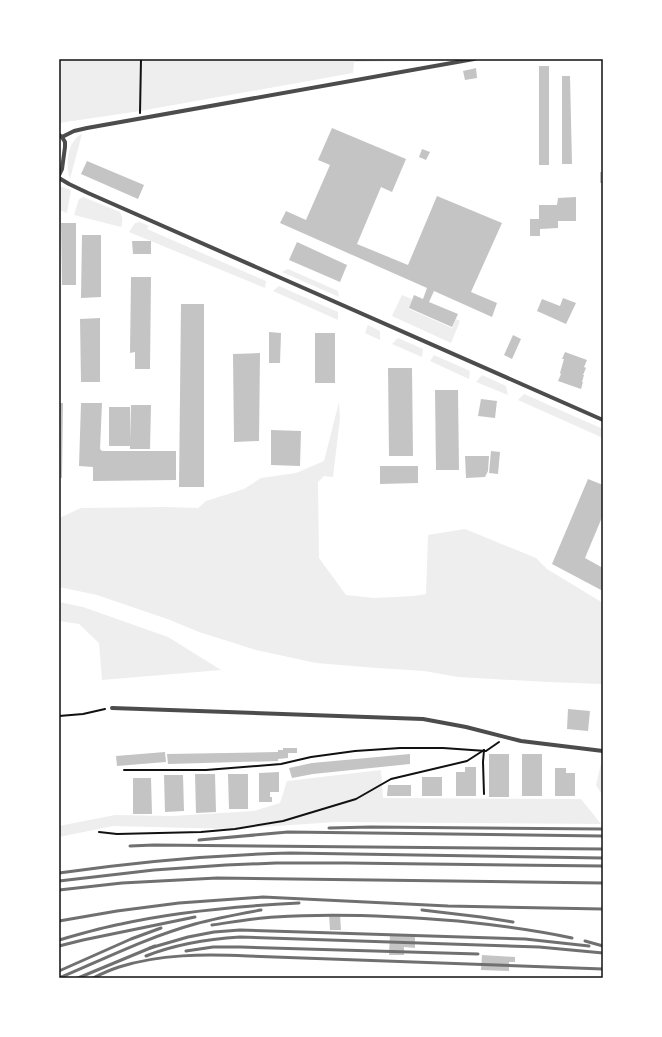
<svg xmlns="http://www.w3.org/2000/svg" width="662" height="1037" viewBox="0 0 662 1037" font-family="Barlow,sans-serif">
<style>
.green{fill:#eee}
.building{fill:#c4c4c4}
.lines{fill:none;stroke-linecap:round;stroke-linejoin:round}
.path{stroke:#111;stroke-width:2}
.minor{stroke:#4c4c4c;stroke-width:4}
.rail{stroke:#707070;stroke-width:3}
.neatline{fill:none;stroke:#111;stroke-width:1.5}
</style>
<rect width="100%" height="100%" fill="#fff"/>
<g class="green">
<polygon points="59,59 437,59 427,61 354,62 353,73 140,111 59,123"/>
<path d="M82 134 70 179C65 165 67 141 82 134Z"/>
<polygon points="59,186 71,190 67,213 59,210"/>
<path d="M83 197 120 212C123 218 123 222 121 227L74 215 79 199Z"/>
<polygon points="140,222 149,226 147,229 266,281 265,288 129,232 135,223"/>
<polygon points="288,269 338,291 339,297 282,272"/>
<polygon points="279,286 338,312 338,320 273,291"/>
<polygon points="402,295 412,299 409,309 452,328 456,319 460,321 451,343 392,316"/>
<polygon points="368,325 380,331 380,340 365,333"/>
<polygon points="398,338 423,349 422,357 392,344"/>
<polygon points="434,355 470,371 469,379 430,361"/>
<polygon points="482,375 506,386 508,395 476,382"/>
<polygon points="524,394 603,429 603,438 518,400"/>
<polygon points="339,402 340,418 333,477 324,476 318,482 319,558 346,595 374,598 414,596 426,594 428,535 465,529 536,558 547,569 603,603 603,684 548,682 458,677 424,671 377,668 316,663 256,650 199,632 170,620 97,595 59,587 59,518 81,508 167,507 198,508 206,501 244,489 261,478 296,473 324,461"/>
<polygon points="59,602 83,607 168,637 221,670 102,680 99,643 79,624 59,621"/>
<polygon points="603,761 603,796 596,785 601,764"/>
<polygon points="381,770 383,798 581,799 601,824 336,822 231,829 113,826 59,837 59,826 115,815 173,816 254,811 280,803 287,781"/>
</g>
<g class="building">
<polygon points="355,59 376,59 376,60 355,61"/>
<rect x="539" y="66" width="10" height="99"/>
<polygon points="476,68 477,78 465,80 463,71"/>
<polygon points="562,76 570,76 572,164 562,164"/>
<polygon points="332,128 406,159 392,192 381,187 357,244 408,265 437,196 502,223 471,292 497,303 492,317 434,291 429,302 458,314 452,327 409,308 414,295 423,299 427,288 280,223 286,211 306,220 330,165 318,160"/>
<polygon points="422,149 430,152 426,160 419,157"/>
<polygon points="87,161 144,185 138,199 81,174"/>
<rect x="600" y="172" width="3" height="11"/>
<polygon points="576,197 576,221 558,221 558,228 540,229 540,236 530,236 530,219 539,219 539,205 557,205 558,198"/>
<polygon points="61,223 76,223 76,285 62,285"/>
<polygon points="82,235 101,235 101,297 81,298"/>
<polygon points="132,241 151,241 151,254 133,254"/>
<polygon points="297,242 347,265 340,282 289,260"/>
<polygon points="131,277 151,277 150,369 135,369 135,352 130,353"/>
<polygon points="563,298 576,303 566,324 537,311 542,299 560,306"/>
<polygon points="181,304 204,304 204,487 179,487"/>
<polygon points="100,318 100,382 81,382 80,319"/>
<polygon points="269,332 281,333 280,363 269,363"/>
<rect x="315" y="333" width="20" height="50"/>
<polygon points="513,335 521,339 512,359 504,355"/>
<polygon points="565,352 587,360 584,367 586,368 583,375 584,375 582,382 583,382 581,389 558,381 561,374 560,373 564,359 562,359"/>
<polygon points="260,353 259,441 234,442 233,354"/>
<polygon points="388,368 412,368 413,456 389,456"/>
<polygon points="435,390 458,390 459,470 436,470"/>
<polygon points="481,399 497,401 495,418 478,416"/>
<polygon points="59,403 63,403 62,478 59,478"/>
<polygon points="81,403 102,403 100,449 102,451 176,451 176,480 93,481 93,467 79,466"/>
<polygon points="131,405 151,405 150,449 130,449 130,446 109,446 109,407 130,407 130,441"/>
<polygon points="271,430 301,431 300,466 271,465"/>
<polygon points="491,451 500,452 498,474 489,473"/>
<polygon points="465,456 489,456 488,471 485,477 466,478"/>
<polygon points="380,466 418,466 418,483 380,484"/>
<polygon points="588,479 603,485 603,515 585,558 603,568 603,591 552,564"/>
<polygon points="568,709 590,711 588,731 567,729"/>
<polygon points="283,748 297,748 297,753 288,753 288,758 278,759 278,761 168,764 167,754 278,752 278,750 283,750"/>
<polygon points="165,752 166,762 117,766 116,756"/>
<polygon points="410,754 410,764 313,774 292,778 289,768 312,763"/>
<rect x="489" y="754" width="20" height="43"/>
<rect x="522" y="754" width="20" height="42"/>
<polygon points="465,767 476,767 476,796 456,796 456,772 465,772"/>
<polygon points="555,768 566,768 566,773 575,773 575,796 555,796"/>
<polygon points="279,772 279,792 270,792 270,797 272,797 272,802 259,802 259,773"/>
<polygon points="195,774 215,774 216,812 196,813"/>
<polygon points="228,774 248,774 248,809 229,809"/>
<polygon points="164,775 183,775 184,811 165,812"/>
<rect x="422" y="777" width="20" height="19"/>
<polygon points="133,778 151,778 152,814 133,814"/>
<polygon points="388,785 411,785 411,796 387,796"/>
<polygon points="329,914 340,914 341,930 330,930"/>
<polygon points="390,934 404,934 404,936 415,936 415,948 404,947 404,955 389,955"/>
<polygon points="482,955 515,957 515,962 509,962 509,971 481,970"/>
</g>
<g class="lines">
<g class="path">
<polyline points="140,113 141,59"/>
<polyline points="59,716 83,714 105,709"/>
<polyline points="124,770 206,770 281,764 311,757 355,751 400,748 443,748 486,751 499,742"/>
<polyline points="484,794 483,762 484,750"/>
<polyline points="99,832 117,834 201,832 235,829 283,821 356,799 391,779 467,761 484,750"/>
</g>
<g class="minor">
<polyline points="59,135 62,137 65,142 65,147 62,169 59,175"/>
<polyline points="62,137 74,131 87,128 474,59"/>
<polyline points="59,178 69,184 88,193 603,420"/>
<polyline points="112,708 423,719 466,727 521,741 603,751"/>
</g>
<g class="rail">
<polyline points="329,828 371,827 603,829"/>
<polyline points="199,840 288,832 603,836"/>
<polyline points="130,846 154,845 603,849"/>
<path d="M59 873C136 862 212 855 290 853L603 858"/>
<polyline points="59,881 154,870 226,865 276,863 346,863 603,866"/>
<polyline points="59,890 122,883 217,878 603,883"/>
<polyline points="422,910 481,917 513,922"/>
<polyline points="59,921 117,911 179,903 263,897 448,906 603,909"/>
<path d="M212 925C233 922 254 918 275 917 336 913 397 916 458 921 496 925 534 930 572 938"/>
<path d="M59 940C80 934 100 928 121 924 179 911 239 906 299 903"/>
<polyline points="585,941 603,946"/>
<polyline points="59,946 83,940 195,917"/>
<polyline points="150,948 188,937 214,932 240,930 525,939 589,946"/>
<polyline points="186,951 213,947 240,947 478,954"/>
<path d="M146 956C176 944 208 939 240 937L539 947 603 953"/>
<polyline points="59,971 131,939 161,928"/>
<path d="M59 978C104 959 148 937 195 924 216 918 239 914 261 910"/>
<polyline points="78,978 155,946"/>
<path d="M93 978C101 974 110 970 119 967 160 954 204 954 248 956L603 969"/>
</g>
</g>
<rect width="662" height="1037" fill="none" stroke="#ffffff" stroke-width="120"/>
<rect x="60" y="60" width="542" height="917" class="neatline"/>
</svg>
